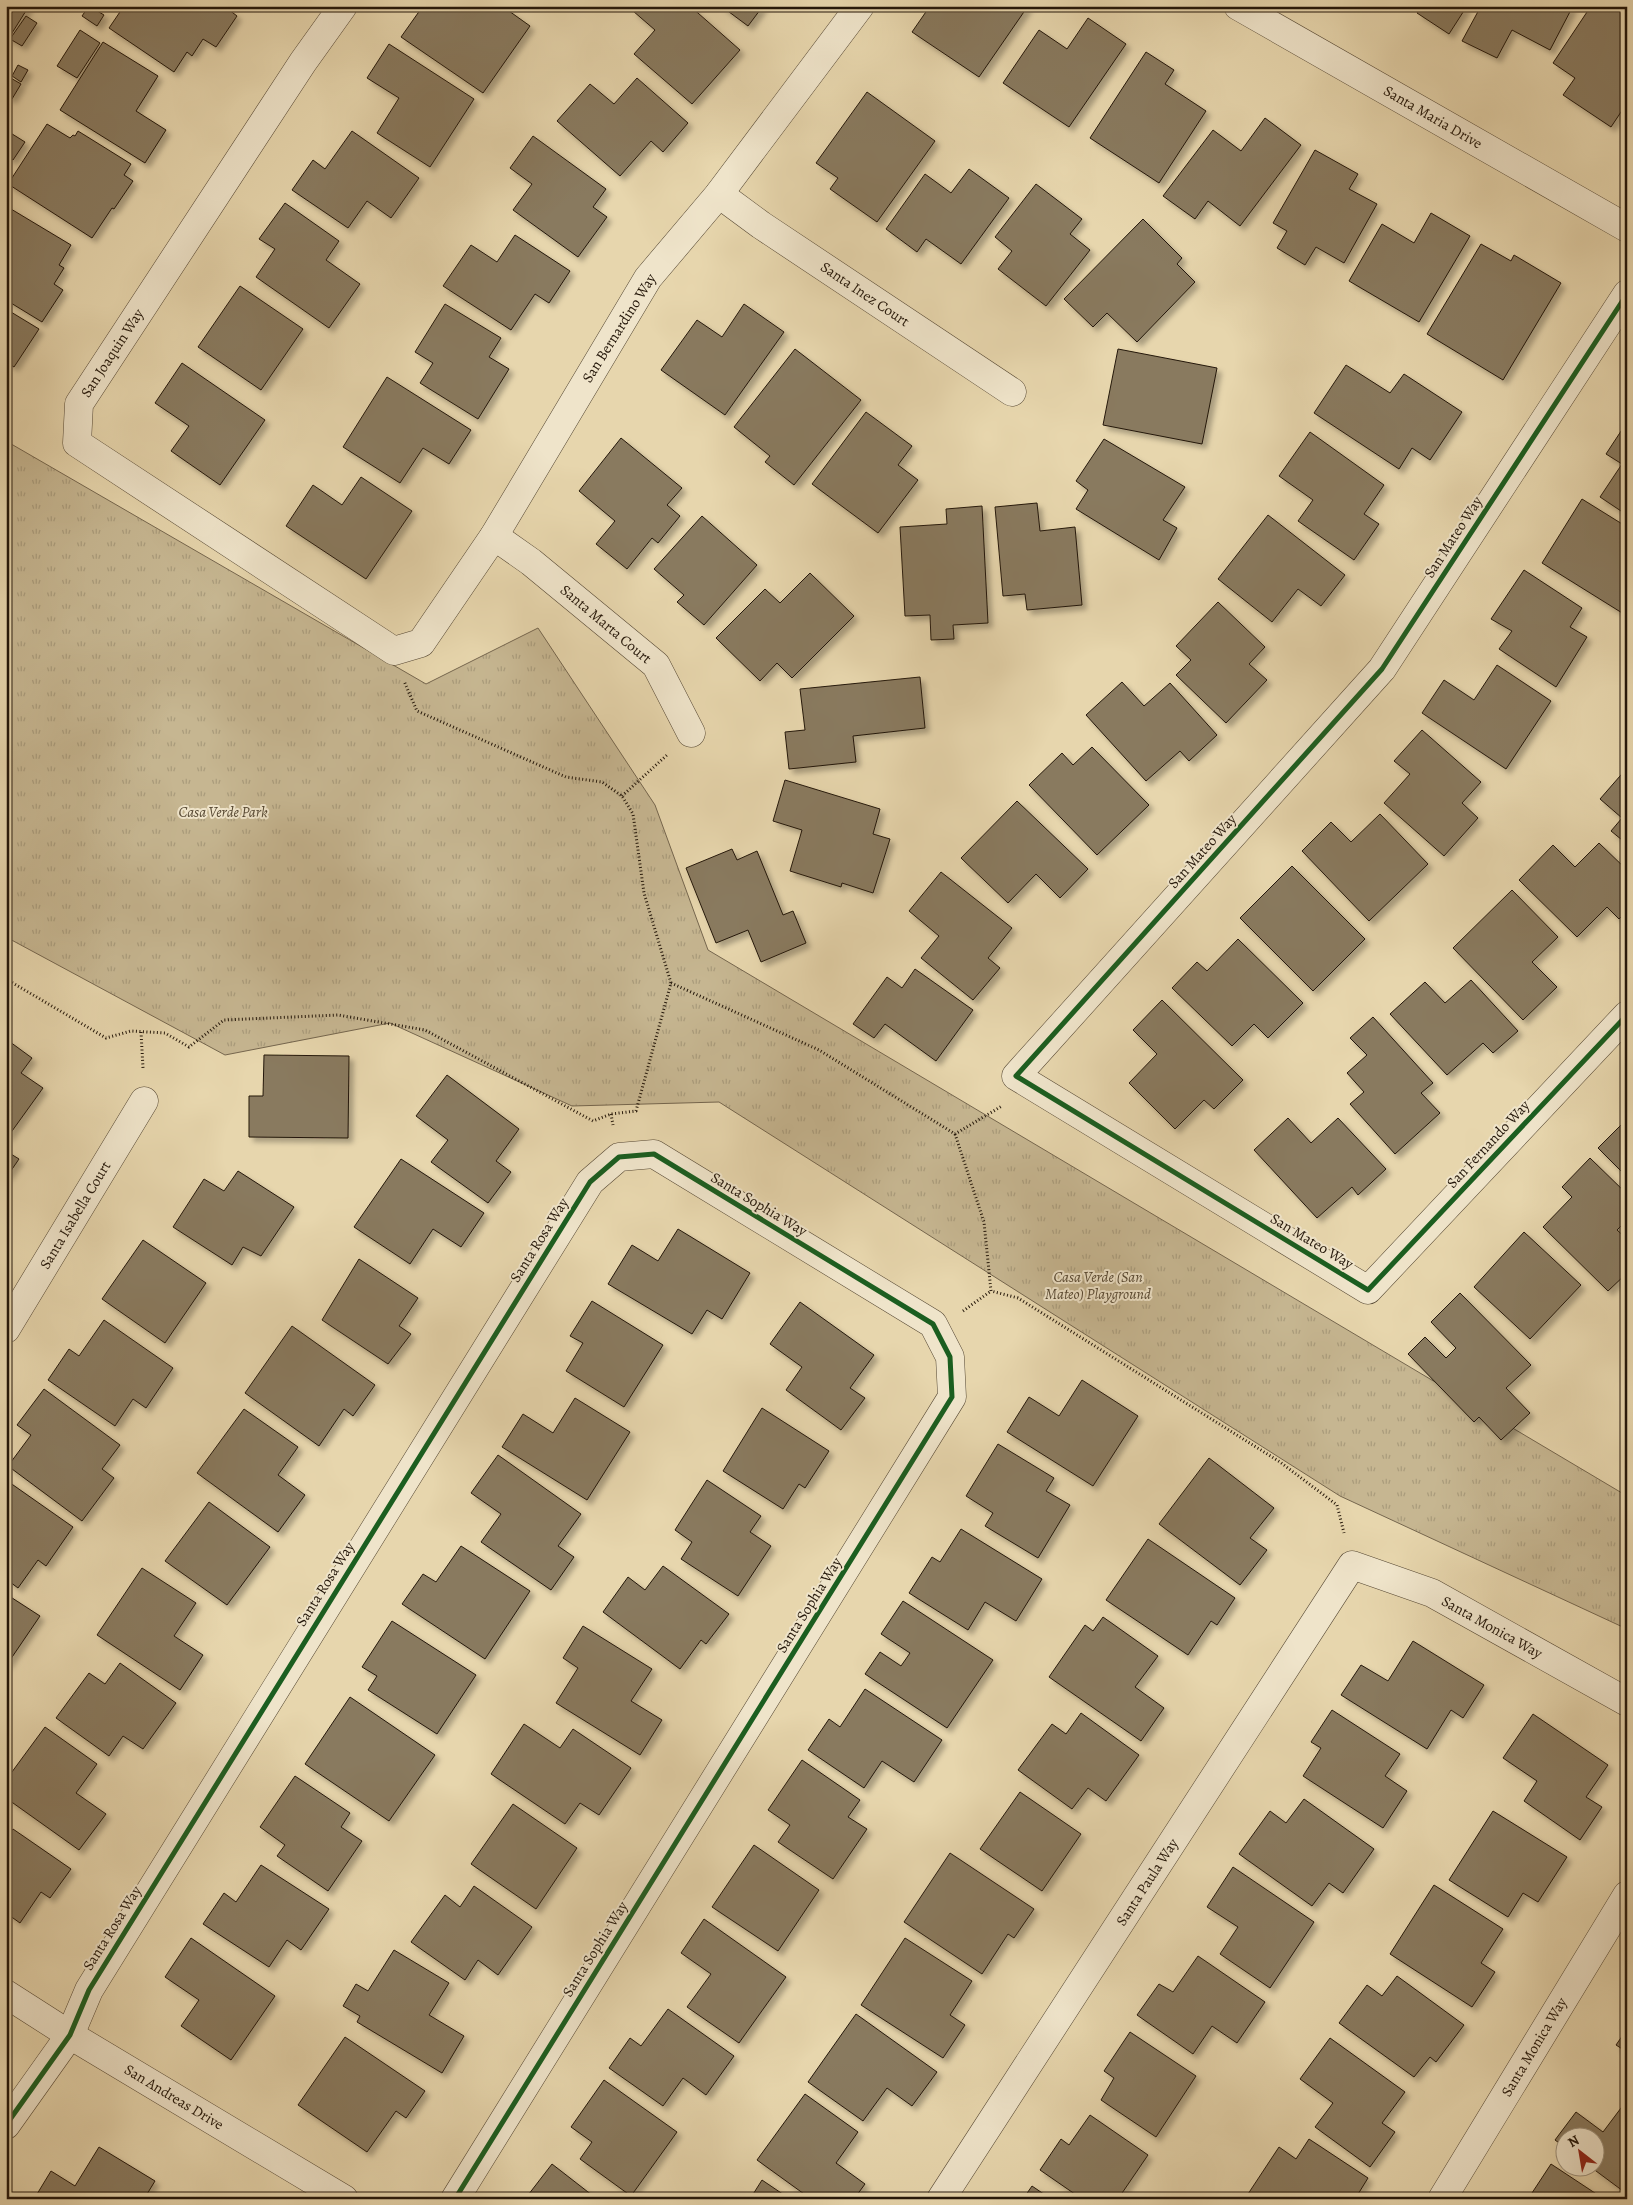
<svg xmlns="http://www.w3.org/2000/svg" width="1633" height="2205" viewBox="0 0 1633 2205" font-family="Alegreya,serif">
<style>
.park{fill:url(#park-tufts);stroke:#75664e}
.building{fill:#897a5f;stroke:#24170a;filter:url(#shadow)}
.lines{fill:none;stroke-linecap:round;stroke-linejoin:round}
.minor-casing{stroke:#554733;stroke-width:29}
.tertiary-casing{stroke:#554733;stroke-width:29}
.path{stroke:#24170a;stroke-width:3;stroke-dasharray:1 2.5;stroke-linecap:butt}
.minor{stroke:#efe4ca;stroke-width:28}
.tertiary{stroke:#efe4ca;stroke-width:28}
.cycleway-casing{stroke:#efe4ca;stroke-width:8}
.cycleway{stroke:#1b5e20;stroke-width:5}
.labels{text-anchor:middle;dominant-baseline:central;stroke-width:4;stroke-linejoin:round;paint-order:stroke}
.street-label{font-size:15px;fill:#24170a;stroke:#efe4ca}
.park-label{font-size:15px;font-style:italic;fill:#554732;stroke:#efe4ca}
</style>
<defs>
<pattern id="park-tufts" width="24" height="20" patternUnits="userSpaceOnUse" patternTransform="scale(1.25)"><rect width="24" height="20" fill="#c6b691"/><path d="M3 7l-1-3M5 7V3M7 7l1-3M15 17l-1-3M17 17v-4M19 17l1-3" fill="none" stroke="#aa9c7c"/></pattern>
<filter id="shadow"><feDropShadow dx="4.5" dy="4.5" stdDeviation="2.5" flood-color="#0004"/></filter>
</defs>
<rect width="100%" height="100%" fill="#e7d6ad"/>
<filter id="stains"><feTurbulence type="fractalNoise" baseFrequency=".004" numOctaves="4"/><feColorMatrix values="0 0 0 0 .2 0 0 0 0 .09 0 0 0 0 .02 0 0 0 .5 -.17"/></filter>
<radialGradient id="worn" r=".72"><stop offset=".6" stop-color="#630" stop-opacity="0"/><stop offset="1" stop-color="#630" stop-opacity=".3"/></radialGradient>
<polygon class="park" points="6,441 426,684 538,628 655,805 708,950 1627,1496 1627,1629 1340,1496 719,1102 572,1106 390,1023 225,1055 6,937"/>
<g class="building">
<polygon points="6,6 29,6 7,41 6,41"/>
<polygon points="89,6 104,15 97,26 82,16"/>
<polygon points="124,6 224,6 237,16 216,47 203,39 192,56 187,52 174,72 109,28"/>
<polygon points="423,6 502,6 530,26 483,93 401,37"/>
<polygon points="637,6 690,6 740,50 692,104 634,54 655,30 633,11"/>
<polygon points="721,6 763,6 748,26"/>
<polygon points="930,6 1028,6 979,77 912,32"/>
<polygon points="1422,6 1467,6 1449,34 1417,13"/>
<polygon points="1481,6 1573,6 1550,50 1512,30 1497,58 1462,41"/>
<polygon points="1591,6 1623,6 1627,9 1627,103 1611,127 1563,95 1575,78 1553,63"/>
<polygon points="26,16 37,23 22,46 10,39"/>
<polygon points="1088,18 1126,44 1069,127 1003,83 1039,30 1067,49"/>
<polygon points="80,30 100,43 77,78 57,66"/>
<polygon points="103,42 158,76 136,111 166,130 145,163 60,110"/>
<polygon points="389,44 474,99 430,167 377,133 399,98 367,78"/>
<polygon points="1146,52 1174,70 1165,84 1206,111 1159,183 1090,138"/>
<polygon points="18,65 28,70 21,82 12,76"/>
<polygon points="9,77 21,84 12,99 6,96 6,82"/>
<polygon points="637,78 688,123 663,152 651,141 620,176 557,121 590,84 614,104"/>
<polygon points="867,92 935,141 877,222 830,189 838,178 816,163"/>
<polygon points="1265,118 1301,145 1240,226 1208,201 1195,219 1163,196 1213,130 1241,151"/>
<polygon points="47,124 70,138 73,135 75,136 78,131 131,164 124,175 133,181 114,209 112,208 92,238 8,184"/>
<polygon points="352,131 419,178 391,218 367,201 348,228 292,190 313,160 325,169"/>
<polygon points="9,132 25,142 13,160 6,156 6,136"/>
<polygon points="533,136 606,189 593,207 607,217 578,257 513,210 532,184 510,168"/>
<polygon points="1315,150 1358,174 1349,189 1377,204 1344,263 1316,247 1305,265 1277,248 1287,231 1273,223"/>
<polygon points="969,169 1009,198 961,264 926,239 917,252 886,229 925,174 951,193"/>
<polygon points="1036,184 1082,219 1070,234 1090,250 1046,306 998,269 1012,251 995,237"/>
<polygon points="285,203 339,241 326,260 360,284 329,328 256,277 275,249 259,239"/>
<polygon points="6,206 71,245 59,265 64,268 54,284 63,290 42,322 6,300"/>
<polygon points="1431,213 1470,236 1419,322 1349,281 1382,224 1414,243"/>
<polygon points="1143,219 1182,258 1177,264 1195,282 1137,342 1107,313 1093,327 1064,299"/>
<polygon points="515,235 570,271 549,303 535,294 511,330 443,286 471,245 497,262"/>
<polygon points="1481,244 1511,261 1514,255 1561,283 1503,380 1427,334"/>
<polygon points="240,286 303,329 261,390 198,347"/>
<polygon points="445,304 501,338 489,357 509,369 478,419 420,383 433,363 415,352"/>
<polygon points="744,304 784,332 725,415 661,370 697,320 722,337"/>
<polygon points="6,309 39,329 14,367 6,362"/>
<polygon points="795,349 861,400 794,485 765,462 770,456 734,427"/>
<polygon points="1118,349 1217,368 1202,444 1103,425"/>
<polygon points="182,363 265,420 220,485 171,451 189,426 155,403"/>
<polygon points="1346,365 1390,393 1404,374 1462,412 1430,460 1412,448 1399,469 1314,413"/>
<polygon points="387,377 471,430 449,464 423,448 400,483 343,447"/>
<polygon points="866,412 912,446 898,465 918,480 878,533 812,484"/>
<polygon points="1627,422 1627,515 1600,497 1622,464 1606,454"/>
<polygon points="1310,432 1384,485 1364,514 1379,524 1354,560 1298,521 1313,500 1279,476"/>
<polygon points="621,438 682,488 667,505 680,516 658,543 652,538 627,569 596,544 615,521 579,491"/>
<polygon points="1104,439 1185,487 1163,520 1177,528 1159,560 1076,509 1088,490 1076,481"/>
<polygon points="361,477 412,511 366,579 286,526 313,485 342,505"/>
<polygon points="1582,499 1627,527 1627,616 1542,563"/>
<polygon points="1037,503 1040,531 1075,527 1082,605 1027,610 1025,594 1003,596 995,507"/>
<polygon points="982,506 988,623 953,625 954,639 931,640 930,615 905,616 900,527 947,524 946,509"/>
<polygon points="1268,515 1345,575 1321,606 1298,589 1272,622 1218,579"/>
<polygon points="702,516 757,565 704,625 677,602 684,595 654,569"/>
<polygon points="1524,570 1582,608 1570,627 1587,637 1556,687 1499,649 1512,631 1491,619"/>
<polygon points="810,573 854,616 792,678 777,663 760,681 716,638 765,589 780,603"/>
<polygon points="1218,602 1265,647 1249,664 1267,680 1226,723 1176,675 1191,660 1176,646"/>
<polygon points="1497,665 1551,701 1506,769 1422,713 1444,680 1474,700"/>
<polygon points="920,677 925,728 853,736 856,762 789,769 785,732 805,730 800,689"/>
<polygon points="1122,682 1144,706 1170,683 1217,735 1189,761 1180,751 1146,781 1086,715"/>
<polygon points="1422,730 1481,782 1462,803 1478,818 1444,856 1384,803 1410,774 1394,761"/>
<polygon points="1092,747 1149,805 1097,855 1029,785 1062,753 1073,765"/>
<polygon points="1627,768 1627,844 1611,831 1622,818 1600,799"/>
<polygon points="785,780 880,809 873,834 890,839 873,893 842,883 841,887 790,871 802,830 773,821"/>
<polygon points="1017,801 1088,869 1060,898 1036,874 1008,903 961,858"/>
<polygon points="1380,814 1428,864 1369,921 1302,851 1331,822 1351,842"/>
<polygon points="1599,843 1627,870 1627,911 1619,919 1607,907 1577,937 1519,880 1553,845 1575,867"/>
<polygon points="732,849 737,860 757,851 783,915 793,911 806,943 761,962 748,930 716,943 686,868"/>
<polygon points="1292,866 1365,939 1313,991 1240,918"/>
<polygon points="941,872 1012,928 988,958 1000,968 973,1000 921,958 939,936 909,911"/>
<polygon points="1512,890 1558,937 1532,962 1557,987 1523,1020 1453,948"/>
<polygon points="1238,939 1303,1003 1268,1038 1254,1024 1232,1046 1172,988 1197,962 1207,971"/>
<polygon points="915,969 973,1010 936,1061 885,1024 874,1038 853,1024 887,977 902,988"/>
<polygon points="1471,980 1518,1031 1493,1053 1483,1043 1447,1075 1390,1014 1425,982 1445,1003"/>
<polygon points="1162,1000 1243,1080 1214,1109 1204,1100 1175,1129 1129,1083 1157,1054 1133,1030"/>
<polygon points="1373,1017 1433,1083 1421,1093 1440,1113 1395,1154 1350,1104 1364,1092 1347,1073 1367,1055 1350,1038"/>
<polygon points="6,1039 32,1058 21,1073 43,1088 7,1138"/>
<polygon points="264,1055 349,1056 348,1138 249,1137 249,1096 263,1096"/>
<polygon points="447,1075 519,1129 496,1161 511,1172 488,1203 431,1162 448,1140 416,1116"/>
<polygon points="1288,1118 1311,1143 1338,1118 1386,1169 1358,1195 1352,1187 1317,1218 1254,1150"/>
<polygon points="1627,1119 1627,1177 1598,1148"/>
<polygon points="6,1151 19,1159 6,1178"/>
<polygon points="1590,1158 1627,1194 1627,1220 1617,1230 1627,1239 1627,1273 1608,1291 1543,1227 1572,1197 1562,1187"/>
<polygon points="401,1159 484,1213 461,1247 433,1229 410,1264 354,1227"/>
<polygon points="238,1171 294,1207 261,1256 243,1247 232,1265 173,1227 204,1179 224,1191"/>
<polygon points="678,1229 750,1273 722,1319 707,1310 692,1334 608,1284 632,1245 658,1261"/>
<polygon points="1524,1232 1581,1285 1530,1339 1474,1287"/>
<polygon points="143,1240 206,1283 165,1343 102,1299"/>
<polygon points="359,1259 418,1298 399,1326 411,1334 388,1364 322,1320"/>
<polygon points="1460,1293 1531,1365 1506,1388 1530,1413 1501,1440 1479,1417 1474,1422 1408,1354 1425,1337 1446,1358 1456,1348 1431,1322"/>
<polygon points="592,1301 663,1345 624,1407 566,1371 583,1343 570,1336"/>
<polygon points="800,1302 874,1355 850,1388 865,1398 841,1430 786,1390 802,1367 770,1344"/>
<polygon points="104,1320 173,1368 146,1408 133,1399 115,1426 48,1380 69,1349 79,1356"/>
<polygon points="292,1326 375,1385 353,1416 344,1409 319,1446 245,1393"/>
<polygon points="1082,1380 1138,1416 1093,1486 1007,1432 1029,1397 1059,1416"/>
<polygon points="44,1389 120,1445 102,1469 114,1478 82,1521 8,1466 31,1435 17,1425"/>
<polygon points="575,1398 630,1432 587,1500 502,1447 523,1414 553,1433"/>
<polygon points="762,1408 829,1451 805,1488 799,1484 783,1509 723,1471"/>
<polygon points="244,1409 298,1447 278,1475 305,1495 278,1532 197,1473"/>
<polygon points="998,1444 1054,1478 1046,1491 1070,1505 1038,1558 985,1526 993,1513 966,1496"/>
<polygon points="498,1455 581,1514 558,1546 574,1557 551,1590 481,1542 501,1514 471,1493"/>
<polygon points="1209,1458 1274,1508 1250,1538 1267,1550 1240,1585 1159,1524"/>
<polygon points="6,1480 73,1527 46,1566 38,1560 18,1588 6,1579"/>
<polygon points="707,1480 761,1516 750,1532 771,1546 738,1596 681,1559 692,1542 675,1530"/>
<polygon points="209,1502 270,1547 227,1605 165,1561"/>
<polygon points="961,1529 1042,1579 1016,1621 985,1602 968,1630 909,1593 932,1557 940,1562"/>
<polygon points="1148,1539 1235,1598 1217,1625 1211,1621 1188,1655 1106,1600"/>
<polygon points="461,1546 530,1591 485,1659 402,1604 423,1574 436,1582"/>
<polygon points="663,1566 729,1614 706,1644 701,1640 680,1669 603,1612 628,1577 645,1590"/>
<polygon points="142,1568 196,1603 174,1636 203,1655 180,1690 97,1635"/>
<polygon points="6,1594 40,1616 6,1666"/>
<polygon points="903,1601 993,1660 947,1728 865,1674 880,1652 901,1666 910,1653 881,1634"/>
<polygon points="1103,1617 1158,1656 1135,1687 1164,1708 1141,1741 1049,1677 1085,1625 1093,1631"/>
<polygon points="392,1621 476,1675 437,1734 368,1690 377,1676 362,1667"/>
<polygon points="583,1626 652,1669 631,1701 662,1720 640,1755 556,1703 578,1668 563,1658"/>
<polygon points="1413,1641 1484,1685 1463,1718 1451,1710 1427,1749 1341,1695 1361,1665 1388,1681"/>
<polygon points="120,1663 176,1703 143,1749 123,1736 109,1756 56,1718 89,1673 105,1684"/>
<polygon points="865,1689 942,1740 914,1782 882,1761 864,1788 808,1750 829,1719 840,1727"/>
<polygon points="350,1697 435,1755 389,1821 305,1764"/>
<polygon points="1332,1710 1400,1754 1385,1776 1407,1791 1383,1828 1303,1776 1321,1748 1311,1742"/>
<polygon points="1081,1713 1139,1755 1106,1801 1088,1788 1072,1809 1018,1770 1052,1724 1066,1734"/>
<polygon points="1533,1714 1608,1765 1586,1797 1602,1807 1580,1840 1524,1801 1537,1781 1503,1758"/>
<polygon points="524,1724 560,1748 573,1729 631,1768 599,1815 580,1803 565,1824 491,1774"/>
<polygon points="45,1727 97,1764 76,1793 106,1814 79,1850 6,1798 6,1780"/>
<polygon points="802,1760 860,1800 848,1817 867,1829 833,1879 778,1842 790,1825 768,1810"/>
<polygon points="295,1776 350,1813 341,1827 362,1841 328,1891 277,1856 285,1845 260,1827"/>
<polygon points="1020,1792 1081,1834 1042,1891 980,1849"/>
<polygon points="1304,1799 1374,1849 1343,1893 1329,1883 1312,1906 1239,1854 1270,1811 1286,1823"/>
<polygon points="513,1804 577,1848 536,1909 471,1864"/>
<polygon points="1493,1811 1567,1857 1538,1902 1523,1893 1508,1917 1449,1880"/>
<polygon points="13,1829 71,1869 50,1898 41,1892 20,1923 6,1913 6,1838"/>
<polygon points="754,1845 819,1890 778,1951 712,1907"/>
<polygon points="950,1853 1034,1909 1014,1938 1008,1934 982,1974 904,1922"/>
<polygon points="261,1865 329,1909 301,1950 287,1940 269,1967 203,1924 224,1893 236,1902"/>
<polygon points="1233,1867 1314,1922 1270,1988 1220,1954 1238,1927 1207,1907"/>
<polygon points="1434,1885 1503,1929 1481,1963 1495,1972 1472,2007 1390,1954"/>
<polygon points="474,1886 532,1927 498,1975 478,1960 465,1980 411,1942 445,1895 460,1907"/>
<polygon points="704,1919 786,1977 739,2043 687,2007 711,1974 681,1953"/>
<polygon points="191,1938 275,1996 231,2060 181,2026 199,2000 165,1977"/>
<polygon points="905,1938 972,1981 950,2015 965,2025 943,2058 861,2005"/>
<polygon points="394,1950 449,1983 429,2015 464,2036 442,2073 357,2022 360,2016 343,2006 356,1984 368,1991"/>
<polygon points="1198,1956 1265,2002 1237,2043 1212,2026 1193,2054 1137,2015 1159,1984 1173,1992"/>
<polygon points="1397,1976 1464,2025 1436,2062 1430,2057 1414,2077 1339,2023 1367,1985 1382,1996"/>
<polygon points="668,2009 734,2056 706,2095 683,2078 663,2106 609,2068 630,2038 641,2046"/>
<polygon points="856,2014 937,2072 912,2106 887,2088 863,2121 808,2082"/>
<polygon points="1627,2029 1627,2052 1616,2045"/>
<polygon points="1130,2032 1196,2076 1156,2137 1101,2100 1114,2078 1104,2071"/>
<polygon points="345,2037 425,2091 406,2118 396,2111 367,2152 298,2105"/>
<polygon points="1330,2038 1405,2092 1382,2123 1395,2132 1370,2167 1315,2127 1333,2103 1300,2079"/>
<polygon points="604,2080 677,2132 631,2196 580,2159 592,2142 571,2127"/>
<polygon points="805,2094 858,2132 836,2163 865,2184 854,2199 811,2199 757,2160"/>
<polygon points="1627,2100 1627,2194 1592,2168 1596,2168 1596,2138 1566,2138 1566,2148 1555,2140 1576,2112 1603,2132"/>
<polygon points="1090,2115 1148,2155 1118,2199 1082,2199 1040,2170 1061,2139 1069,2145"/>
<polygon points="1309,2139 1368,2178 1355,2199 1250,2199 1246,2197 1279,2147 1296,2159"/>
<polygon points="99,2147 155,2181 144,2199 34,2199 51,2171 75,2186"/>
<polygon points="552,2164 597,2199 525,2199"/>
<polygon points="1551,2164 1604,2199 1528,2199"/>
<polygon points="762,2180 790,2199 750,2199"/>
<polygon points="1032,2186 1051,2199 1023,2199"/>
</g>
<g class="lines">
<g class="minor-casing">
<g id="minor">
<polyline points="343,6 303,62 79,404 77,443 394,651 421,643 494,536 648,278 719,194 860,6"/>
<polyline points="1238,6 1627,228"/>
<polyline points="719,194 761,225 1012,392"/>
<polyline points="1627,294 1382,669 1016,1076 1368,1290 1627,1015"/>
<polyline points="494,536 531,562 656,665 691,733"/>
<polyline points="6,1329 144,1101"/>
<polyline points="6,2125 70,2035 89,1990 590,1182 619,1157 654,1154 933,1324 950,1357 952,1397 455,2199"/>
<polyline points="941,2199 1352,1565 1432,1593 1627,1702"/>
<polyline points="1442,2199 1627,1895"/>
</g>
</g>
<g class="tertiary-casing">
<polyline id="tertiary" points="6,1994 70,2035 344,2199"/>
</g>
<g class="path">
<polyline points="622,796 667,755"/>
<polyline points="6,979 106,1038 131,1031 165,1033 189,1047 224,1020 338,1015 425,1030 593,1121 611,1114 636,1111 671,983 644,893 633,814 622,796 602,782 566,777 417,711 404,681"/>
<polyline points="671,983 819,1050 955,1134 1002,1106"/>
<polyline points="141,1032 143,1068"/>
<polyline points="611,1114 613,1125"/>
<polyline points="955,1134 984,1222 991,1291 1018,1298 1280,1462 1337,1505 1344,1533"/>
<polyline points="963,1311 991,1291"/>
</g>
<use href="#minor" class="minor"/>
<use href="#tertiary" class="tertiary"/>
<g class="cycleway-casing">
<g id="cycleway">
<polyline points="1627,294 1382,669 1016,1076 1368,1290 1627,1015"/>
<polyline points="6,2125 70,2035 89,1990 590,1182 619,1157 654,1154 933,1324 950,1357 952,1397 455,2199"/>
</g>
</g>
<use href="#cycleway" class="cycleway"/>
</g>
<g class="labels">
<g class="street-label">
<text transform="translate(1433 117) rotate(30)">Santa Maria Drive</text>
<text transform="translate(865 294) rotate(34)">Santa Inez Court</text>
<text transform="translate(619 328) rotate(-58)">San Bernardino Way</text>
<text transform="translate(112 353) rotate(-57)">San Joaquin Way</text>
<text transform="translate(1453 537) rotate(-57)">San Mateo Way</text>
<text transform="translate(606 624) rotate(40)">Santa Marta Court</text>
<text transform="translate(1202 851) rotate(-48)">San Mateo Way</text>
<text transform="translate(1488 1144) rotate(-47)">San Fernando Way</text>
<text transform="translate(759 1204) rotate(31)">Santa Sophia Way</text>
<text transform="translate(75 1215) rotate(-59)">Santa Isabella Court</text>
<text transform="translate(539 1240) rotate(-58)">Santa Rosa Way</text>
<text transform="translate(1312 1241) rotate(31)">San Mateo Way</text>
<text transform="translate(325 1584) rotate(-58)">Santa Rosa Way</text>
<text transform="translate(809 1605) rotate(-58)">Santa Sophia Way</text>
<text transform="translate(1492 1627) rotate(29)">Santa Monica Way</text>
<text transform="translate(1147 1882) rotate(-57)">Santa Paula Way</text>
<text transform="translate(112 1928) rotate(-58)">Santa Rosa Way</text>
<text transform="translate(595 1949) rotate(-58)">Santa Sophia Way</text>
<text transform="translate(1534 2047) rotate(-59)">Santa Monica Way</text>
<text transform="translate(174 2097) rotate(31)">San Andreas Drive</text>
</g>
<g class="park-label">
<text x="223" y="812">Casa Verde Park</text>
<text x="1098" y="1277">Casa Verde (San<tspan x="1098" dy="17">Mateo) Playground</tspan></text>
</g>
</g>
<rect width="1633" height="2205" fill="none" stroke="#e7d6ad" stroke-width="25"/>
<rect x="8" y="8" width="1618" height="2190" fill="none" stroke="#24170a" stroke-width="2.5"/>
<rect x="12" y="12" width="1608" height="2180" fill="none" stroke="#24170a"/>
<g transform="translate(1580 2152) rotate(329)"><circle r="24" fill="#efe4ca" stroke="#9e927d"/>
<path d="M0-4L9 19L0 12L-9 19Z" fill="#8f2418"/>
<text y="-8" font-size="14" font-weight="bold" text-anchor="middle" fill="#24170a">N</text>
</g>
<rect width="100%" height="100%" filter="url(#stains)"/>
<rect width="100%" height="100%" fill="url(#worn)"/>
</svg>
